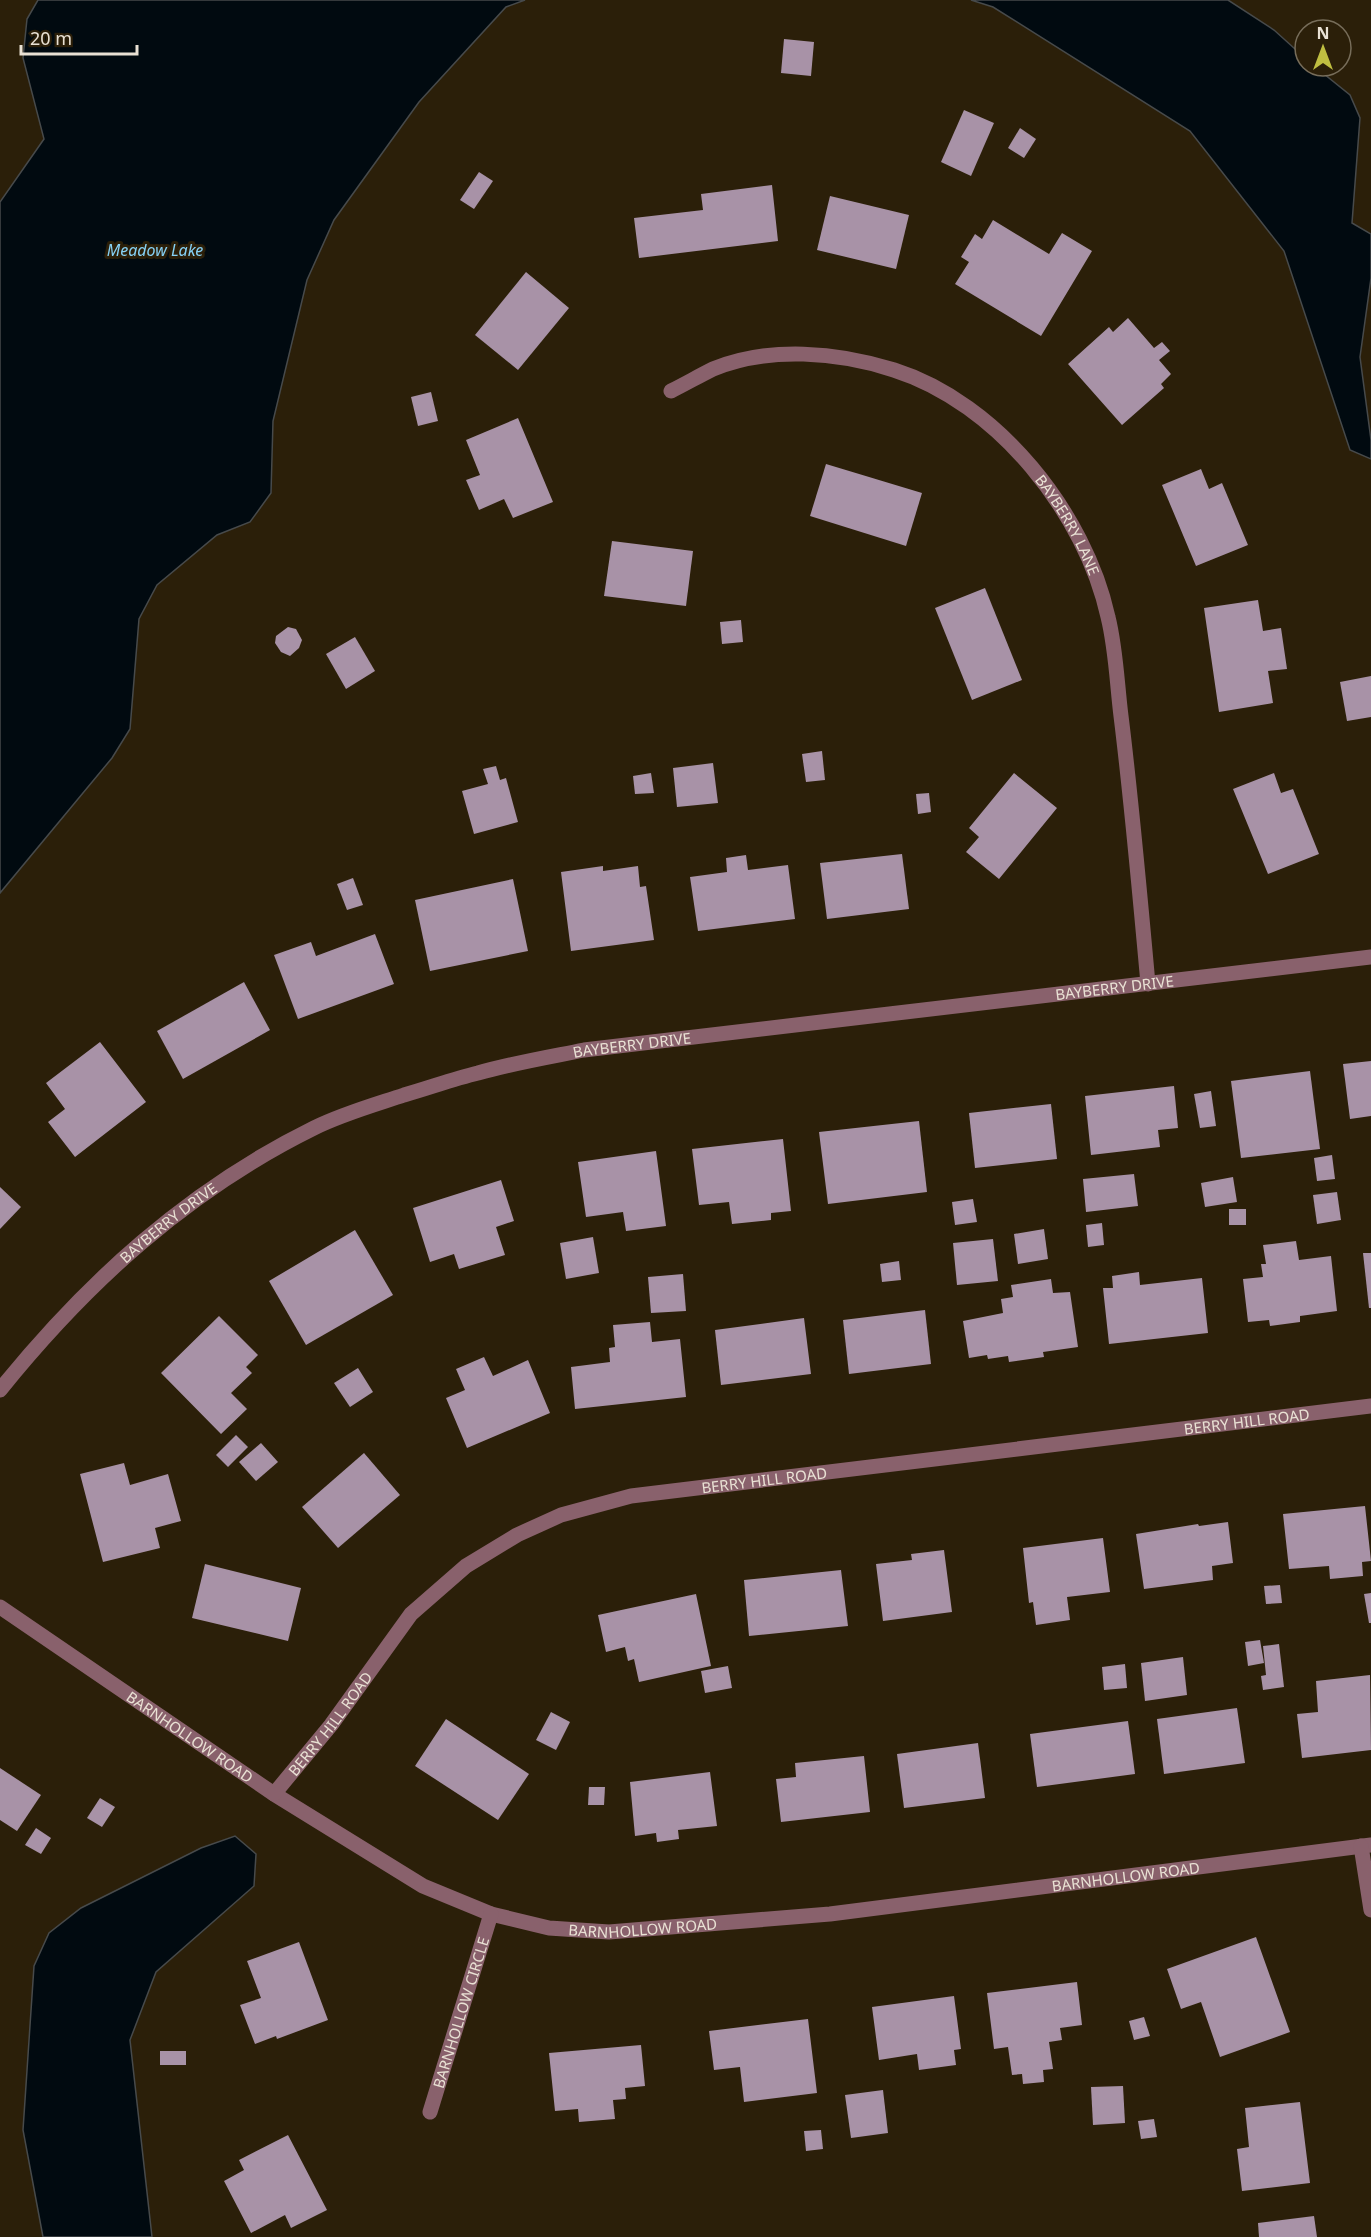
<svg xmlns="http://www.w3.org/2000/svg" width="1371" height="2237" viewBox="0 0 1371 2237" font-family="'Noto Sans',sans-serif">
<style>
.water{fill:#010a10;stroke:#474a4b;stroke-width:1.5}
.building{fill:#a892a7}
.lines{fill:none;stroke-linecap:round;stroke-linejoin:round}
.minor{stroke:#89616c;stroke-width:15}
.labels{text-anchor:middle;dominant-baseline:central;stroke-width:6;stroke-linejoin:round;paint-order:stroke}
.street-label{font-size:15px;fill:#e9e1d4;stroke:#2b1f09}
.water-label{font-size:16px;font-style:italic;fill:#86d1f5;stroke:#2b1f09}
</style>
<rect width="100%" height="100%" fill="#2b1f09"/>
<g class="water">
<polygon points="38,0 525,0 506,7 419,102 334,220 307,280 273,421 271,493 250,522 217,535 157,585 139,619 130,729 112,758 0,893 0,202 44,139 23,58 27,19"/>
<polygon points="971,0 1228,0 1274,30 1305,58 1305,66 1314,66 1350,95 1360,118 1352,223 1371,234 1371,278 1360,357 1371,440 1371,459 1350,450 1284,251 1190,131 993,7"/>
<polygon points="235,1836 256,1854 254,1886 156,1972 130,2040 152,2237 43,2237 23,2130 34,1966 49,1933 81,1908 201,1848"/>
</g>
<g class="building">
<polygon points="784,39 814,42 811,76 781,73"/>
<polygon points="964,110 994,123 971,176 941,162"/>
<polygon points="1020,128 1036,139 1024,158 1008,148"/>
<polygon points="479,172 493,181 474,209 460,200"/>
<polygon points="772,185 778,241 639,258 634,218 703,210 701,194"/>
<polygon points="830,196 909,215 896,269 817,250"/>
<polygon points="993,220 1049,254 1062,233 1092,251 1041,336 955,284 969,262 961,257 975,234 982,239"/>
<polygon points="526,272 569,308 518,370 475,335"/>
<polygon points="1128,318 1154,348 1162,342 1170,351 1159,360 1171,374 1161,384 1164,388 1122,425 1068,364 1109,327 1113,332"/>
<polygon points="431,392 438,421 418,426 411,397"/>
<polygon points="518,418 553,502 513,518 504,499 479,510 466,480 480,475 466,440"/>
<polygon points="826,464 922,493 906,546 810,516"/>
<polygon points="1201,469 1209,489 1222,483 1248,545 1196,566 1162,485"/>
<polygon points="612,541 693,551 686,606 604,596"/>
<polygon points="985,588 1022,680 972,700 935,608"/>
<polygon points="1258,600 1263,631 1281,628 1287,669 1268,671 1273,703 1219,712 1204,608"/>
<polygon points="741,620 743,642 722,644 720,622"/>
<polygon points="288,627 296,629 302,640 299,648 290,656 281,652 275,643 276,636"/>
<polygon points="355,637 375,671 346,689 326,654"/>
<polygon points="1371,676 1371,717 1347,721 1340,682"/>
<polygon points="822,751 825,780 806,782 802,754"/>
<polygon points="713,763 718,803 677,807 673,768"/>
<polygon points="496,766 500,780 506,778 518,822 474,834 462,791 488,784 483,769"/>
<polygon points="651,773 654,793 635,794 633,776"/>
<polygon points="1014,773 1057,808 999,879 966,852 979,837 969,828"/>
<polygon points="1274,773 1281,793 1293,789 1319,854 1268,874 1233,789"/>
<polygon points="929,793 931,812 918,814 916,794"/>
<polygon points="902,854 909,909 827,919 820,863"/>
<polygon points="746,855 748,870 788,865 795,919 698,931 690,877 727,872 726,858"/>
<polygon points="603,866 603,871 638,866 640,887 646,886 654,940 571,951 561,872"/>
<polygon points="353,878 363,905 347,910 337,884"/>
<polygon points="513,879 528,951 430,971 415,900"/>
<polygon points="375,934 394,984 298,1019 274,955 311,942 316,956"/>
<polygon points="244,982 270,1030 183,1079 157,1031"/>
<polygon points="100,1042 146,1102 75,1157 48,1122 65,1109 46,1083"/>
<polygon points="1371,1061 1371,1116 1350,1119 1343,1064"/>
<polygon points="1310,1071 1320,1149 1241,1158 1231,1081"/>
<polygon points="1174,1086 1178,1128 1158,1130 1160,1147 1091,1155 1085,1096"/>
<polygon points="1211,1091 1216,1126 1200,1128 1194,1094"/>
<polygon points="1051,1104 1057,1159 975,1168 969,1113"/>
<polygon points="919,1121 927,1192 828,1204 819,1132"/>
<polygon points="783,1139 791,1211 771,1213 771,1220 732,1224 729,1202 699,1205 692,1149"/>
<polygon points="656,1151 666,1226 626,1231 623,1212 586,1217 578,1162"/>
<polygon points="1332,1155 1335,1179 1317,1181 1314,1158"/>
<polygon points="1134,1174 1138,1206 1086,1212 1083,1179"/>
<polygon points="1233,1177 1237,1202 1205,1207 1201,1183"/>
<polygon points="501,1180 514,1221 496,1227 505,1255 459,1269 454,1254 430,1262 413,1208"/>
<polygon points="0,1187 21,1207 0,1229"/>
<polygon points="1337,1192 1341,1220 1317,1224 1313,1195"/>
<polygon points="973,1199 977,1222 955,1225 952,1202"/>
<rect x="1229" y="1209" width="17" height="16"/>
<polygon points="1102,1223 1104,1245 1088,1247 1086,1225"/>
<polygon points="1044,1229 1048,1259 1018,1264 1014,1234"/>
<polygon points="355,1230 393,1295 306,1345 269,1281"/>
<polygon points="593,1237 599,1273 566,1279 560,1243"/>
<polygon points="993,1239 998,1281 957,1285 953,1243"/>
<polygon points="1296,1241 1299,1260 1331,1256 1337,1311 1300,1316 1300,1322 1270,1326 1269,1320 1248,1322 1243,1279 1263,1277 1261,1264 1266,1264 1263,1245"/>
<polygon points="1363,1253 1371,1253 1371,1308 1369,1308"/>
<polygon points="899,1261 901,1280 882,1282 880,1264"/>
<polygon points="1139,1272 1140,1285 1202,1278 1208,1333 1109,1344 1103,1288 1113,1288 1112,1276"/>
<polygon points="683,1274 686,1311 651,1313 648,1277"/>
<polygon points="1051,1279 1053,1293 1070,1292 1078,1347 1043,1352 1044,1357 1009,1362 1008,1356 988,1359 987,1355 969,1358 963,1321 1003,1313 1001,1299 1013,1297 1011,1285"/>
<polygon points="925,1310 931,1364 849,1374 843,1320"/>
<polygon points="219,1316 258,1355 246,1367 252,1373 231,1393 247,1409 221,1434 161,1373"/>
<polygon points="804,1318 811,1374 721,1385 715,1330"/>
<polygon points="650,1322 652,1342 680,1339 686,1397 575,1409 571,1367 610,1362 609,1348 615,1347 613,1325"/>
<polygon points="484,1357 493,1376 528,1360 550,1413 467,1448 446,1398 465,1390 456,1369"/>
<polygon points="358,1368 373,1392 350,1407 334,1383"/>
<polygon points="236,1435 248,1447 228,1467 216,1455"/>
<polygon points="261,1443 278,1462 256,1481 239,1462"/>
<polygon points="364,1453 400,1495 338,1548 302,1507"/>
<polygon points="124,1463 130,1485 168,1474 181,1521 155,1528 160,1548 103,1562 80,1474"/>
<polygon points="1365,1506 1371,1561 1362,1562 1363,1576 1330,1579 1329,1566 1289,1569 1283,1514"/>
<polygon points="1228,1522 1233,1563 1212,1566 1213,1580 1144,1589 1136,1534 1198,1524 1199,1526"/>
<polygon points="1103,1538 1110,1592 1067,1597 1070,1620 1036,1625 1033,1602 1029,1603 1023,1548"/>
<polygon points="944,1550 952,1612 883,1621 876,1564 912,1560 911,1554"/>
<polygon points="205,1564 301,1588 288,1641 192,1618"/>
<polygon points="841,1570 848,1626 749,1636 744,1580"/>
<polygon points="1280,1585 1282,1603 1266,1604 1264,1586"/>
<polygon points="1371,1593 1371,1623 1369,1623 1364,1594"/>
<polygon points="696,1594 711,1666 639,1682 634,1659 628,1661 625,1647 606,1652 598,1615"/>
<polygon points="1260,1640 1264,1663 1248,1666 1245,1642"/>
<polygon points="1279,1644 1284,1687 1263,1690 1261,1676 1266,1675 1263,1646"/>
<polygon points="1183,1657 1187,1695 1145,1701 1141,1663"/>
<polygon points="1125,1664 1127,1688 1104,1690 1102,1667"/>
<polygon points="728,1666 732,1688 705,1693 701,1671"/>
<polygon points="1370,1675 1371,1750 1302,1758 1297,1714 1318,1712 1316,1681"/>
<polygon points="1237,1708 1245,1763 1164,1774 1157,1719"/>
<polygon points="551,1712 570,1722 556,1750 536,1740"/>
<polygon points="446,1719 529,1774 498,1820 415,1766"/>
<polygon points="1128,1721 1135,1774 1037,1787 1030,1734"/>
<polygon points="978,1743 985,1798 904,1808 897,1754"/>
<polygon points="864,1756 870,1812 781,1822 776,1779 796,1777 795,1763"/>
<polygon points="0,1768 41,1795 17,1831 0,1820"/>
<polygon points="710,1772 717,1826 678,1830 679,1839 657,1842 656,1833 635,1836 630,1782"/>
<polygon points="589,1787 605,1787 604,1805 588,1805"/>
<polygon points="100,1798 115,1807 102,1827 87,1818"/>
<polygon points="36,1828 51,1838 41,1854 25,1845"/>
<polygon points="1256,1937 1290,2032 1220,2057 1201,2002 1181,2009 1167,1969"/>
<polygon points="299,1942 328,2020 277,2039 276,2036 255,2044 240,2005 261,1998 247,1961"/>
<polygon points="1077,1982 1082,2025 1060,2028 1062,2040 1049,2042 1053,2069 1043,2070 1044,2082 1023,2084 1022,2074 1012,2075 1008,2047 994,2049 987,1993"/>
<polygon points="954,1996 961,2049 954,2050 956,2065 919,2070 917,2054 879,2060 872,2007"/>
<polygon points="1144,2017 1150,2036 1134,2040 1129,2021"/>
<polygon points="808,2019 817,2093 744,2102 740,2067 714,2070 709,2031"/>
<polygon points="641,2045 645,2086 625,2088 626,2099 613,2100 615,2119 579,2122 578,2109 555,2111 549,2053"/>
<rect x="160" y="2051" width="26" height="14"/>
<polygon points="1123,2086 1125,2123 1093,2125 1091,2087"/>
<polygon points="883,2090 888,2133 851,2138 845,2095"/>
<polygon points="1300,2102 1310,2183 1242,2191 1237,2149 1249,2147 1245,2108"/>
<polygon points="1154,2119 1157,2137 1141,2139 1138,2121"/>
<polygon points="821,2130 823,2149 806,2151 804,2131"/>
<polygon points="288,2135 327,2210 291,2228 285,2215 251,2233 224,2181 244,2170 239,2160"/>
<polygon points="1314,2216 1317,2237 1259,2237 1258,2223"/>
</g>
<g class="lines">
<g class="minor">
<path id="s1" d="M671 391C685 384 699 376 713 369 769 346 838 352 894 370 998 403 1085 513 1108 617 1116 649 1117 684 1121 716 1132 805 1140 895 1148 984"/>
<path id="s2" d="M0 1390C87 1282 188 1190 314 1128 342 1114 374 1105 404 1095 429 1088 453 1079 478 1073 513 1063 549 1057 584 1050L1371 957"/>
<path id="s3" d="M0 1607 274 1794 423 1886 491 1914 549 1928 609 1932 830 1914 1371 1845"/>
<path id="s4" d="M274 1794 331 1725 411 1614 466 1566 517 1535 561 1515 631 1496 1371 1406"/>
<polyline points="1361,1846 1371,1910"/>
<path id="s5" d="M430 2112 491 1914"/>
</g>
</g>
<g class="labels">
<g class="street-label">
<text stroke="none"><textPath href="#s1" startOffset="471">BAYBERRY LANE</textPath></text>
<text stroke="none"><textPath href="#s2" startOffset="1228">BAYBERRY DRIVE</textPath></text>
<text stroke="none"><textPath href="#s2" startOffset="742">BAYBERRY DRIVE</textPath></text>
<text stroke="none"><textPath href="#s2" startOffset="238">BAYBERRY DRIVE</textPath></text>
<text stroke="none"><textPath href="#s4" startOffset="1100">BERRY HILL ROAD</textPath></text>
<text stroke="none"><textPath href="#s4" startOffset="614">BERRY HILL ROAD</textPath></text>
<text stroke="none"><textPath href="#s4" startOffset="90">BERRY HILL ROAD</textPath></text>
<text stroke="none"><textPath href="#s3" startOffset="230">BARNHOLLOW ROAD</textPath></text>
<text stroke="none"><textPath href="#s3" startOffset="1220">BARNHOLLOW ROAD</textPath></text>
<text stroke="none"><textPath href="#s3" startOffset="734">BARNHOLLOW ROAD</textPath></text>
<text stroke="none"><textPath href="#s5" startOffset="104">BARNHOLLOW CIRCLE</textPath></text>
</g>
<g class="water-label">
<text x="155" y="250">Meadow Lake</text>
</g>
</g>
<g transform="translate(1323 48)"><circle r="28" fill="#2b1f09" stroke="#776d5a" stroke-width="1.5"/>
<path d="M0-4.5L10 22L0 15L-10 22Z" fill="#bfbe41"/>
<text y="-9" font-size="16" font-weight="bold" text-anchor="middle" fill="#e9e1d4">N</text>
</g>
<path d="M21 45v9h116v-9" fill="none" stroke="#e9e1d4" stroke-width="3"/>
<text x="30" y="45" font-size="18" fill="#e9e1d4" stroke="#2b1f09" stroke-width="4.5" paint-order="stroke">20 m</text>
</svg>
